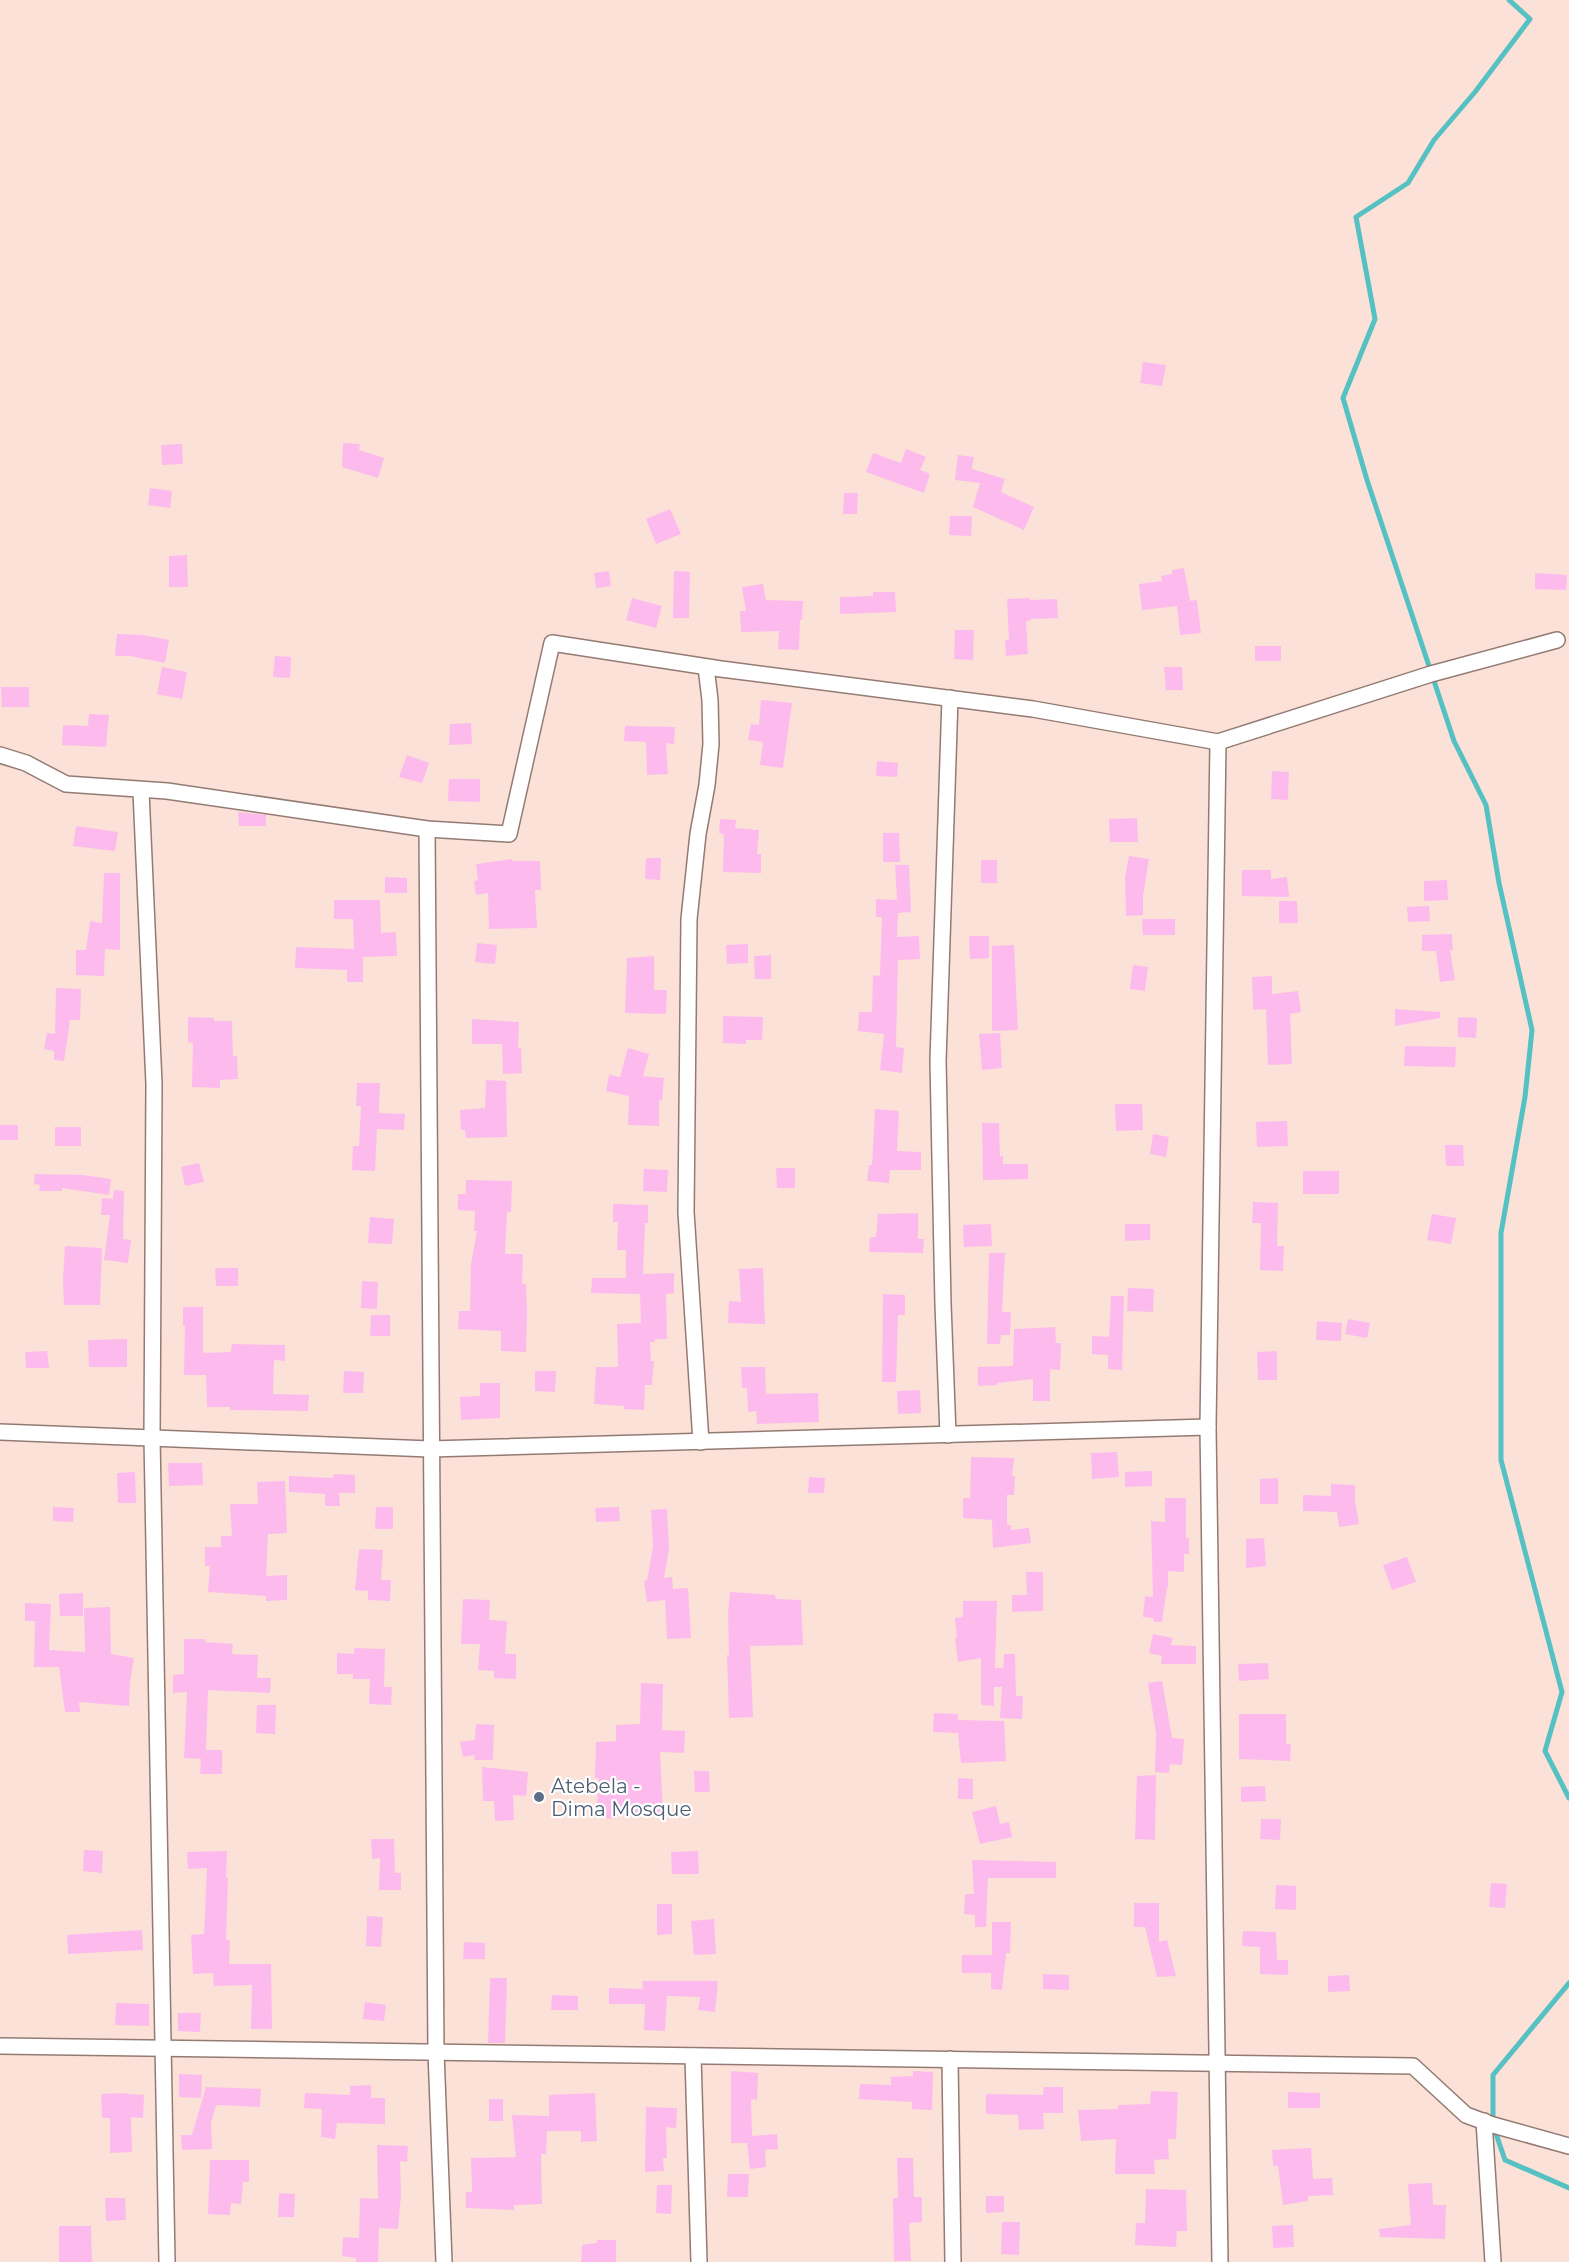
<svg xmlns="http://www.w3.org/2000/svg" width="1569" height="2262" viewBox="0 0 1569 2262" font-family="Montserrat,sans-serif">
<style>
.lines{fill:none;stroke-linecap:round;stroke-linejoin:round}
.stream{stroke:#56c1c3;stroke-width:5}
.building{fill:#fdbbed}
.minor-casing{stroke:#937b73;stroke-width:18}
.minor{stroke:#fff;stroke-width:15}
.service-dot{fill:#5c6f8a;stroke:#fff;stroke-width:2}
.labels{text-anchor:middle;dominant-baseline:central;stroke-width:4.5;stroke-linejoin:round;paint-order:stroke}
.service-label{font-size:20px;fill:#4e5e75;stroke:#fff;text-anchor:start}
</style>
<rect width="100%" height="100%" fill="#fce1d8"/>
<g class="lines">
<g class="stream">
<polyline points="1509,0 1530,19 1475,92 1434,140 1408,183 1356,217 1375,319 1343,398 1367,480 1454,741 1486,805 1499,883 1532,1030 1525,1097 1501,1233 1501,1460 1562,1692 1545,1751 1569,1798"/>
<polyline points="1569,1983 1493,2075 1493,2125 1505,2160 1569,2188"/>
</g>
</g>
<g class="building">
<polygon points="1143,362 1166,365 1162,386 1140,383"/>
<polygon points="343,443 360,444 359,450 384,458 378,478 342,467"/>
<polygon points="182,444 183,464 162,465 161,445"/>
<polygon points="906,449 926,457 920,470 930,474 924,493 866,472 873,453 901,463"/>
<polygon points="958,455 974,457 972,469 1005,479 1001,492 1034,507 1024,530 973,507 980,483 955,480"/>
<polygon points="150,488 172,491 170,508 148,505"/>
<polygon points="844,493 858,493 857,514 843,514"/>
<polygon points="670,509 681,534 656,544 646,519"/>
<polygon points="950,516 972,516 971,536 949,535"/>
<polygon points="187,555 188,587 169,587 169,556"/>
<polygon points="1184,568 1190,601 1197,600 1201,633 1180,635 1177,606 1142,610 1139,584 1162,581 1161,576 1172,574 1172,570"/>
<polygon points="609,571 611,586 596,588 594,573"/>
<polygon points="674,571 690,572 689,618 673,618"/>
<polygon points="1535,573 1567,575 1566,590 1535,589"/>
<polygon points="763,584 766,600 803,601 802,620 800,620 799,650 778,649 779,631 741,632 740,611 746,611 742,587"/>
<polygon points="873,592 895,592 896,612 840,614 840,597 873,596"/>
<polygon points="632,598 662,606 656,628 626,620"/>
<polygon points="1030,598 1030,600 1057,599 1058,618 1030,619 1030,621 1026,621 1028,654 1006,656 1005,640 1009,640 1007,599"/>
<polygon points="955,630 974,630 973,660 954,659"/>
<polygon points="117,634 143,635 169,640 165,663 130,656 115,656"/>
<rect x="1255" y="646" width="26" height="15"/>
<polygon points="275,656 291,657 290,678 273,677"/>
<polygon points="162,667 187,672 182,699 157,694"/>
<polygon points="1164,667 1182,667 1183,690 1166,690"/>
<polygon points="1,687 29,687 29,707 2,707"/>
<polygon points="761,700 792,703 783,768 760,765 763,742 748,740 751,724 759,725"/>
<polygon points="89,714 109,715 106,747 62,745 63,725 88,726"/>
<polygon points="471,723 472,744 449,745 450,724"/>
<polygon points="625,726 675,727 674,744 666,743 668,774 647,775 646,742 624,741"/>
<polygon points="407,755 429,763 422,783 399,777"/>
<polygon points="877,761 898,763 897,777 876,776"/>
<polygon points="1272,771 1289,772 1288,800 1271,799"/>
<polygon points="449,779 480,779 480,802 448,801"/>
<polygon points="238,812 266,815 266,826 239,826"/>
<polygon points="1137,818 1138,842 1110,842 1109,819"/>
<polygon points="720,819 736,820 735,828 759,830 757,854 761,854 761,873 723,872 724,834 719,833"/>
<polygon points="76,826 118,832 115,851 73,846"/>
<polygon points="883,833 899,833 900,862 883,862"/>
<polygon points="1129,856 1149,859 1143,896 1143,915 1126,916 1125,877"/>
<polygon points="646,858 661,858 660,880 645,879"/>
<polygon points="512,859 512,861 540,861 541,890 535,890 537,928 489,929 488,893 476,895 474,881 478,880 476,864"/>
<rect x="981" y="860" width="16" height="23"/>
<polygon points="895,865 909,865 911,912 898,913 897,937 919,936 920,959 898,960 896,1047 904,1048 902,1073 880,1070 884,1034 858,1031 859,1012 872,1012 873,975 880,976 882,917 876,917 876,899 897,900"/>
<polygon points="1242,870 1271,870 1271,879 1287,877 1289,897 1242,896"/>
<polygon points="104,873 120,873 120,950 105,949 104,976 76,975 76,950 86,950 90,921 102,923"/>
<polygon points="385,877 407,878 407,893 385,893"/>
<polygon points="1447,880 1448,900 1424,901 1424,881"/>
<polygon points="334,900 380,900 381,933 396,932 397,956 363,957 363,982 347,982 347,970 295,968 296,947 354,949 353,919 334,919"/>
<polygon points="1279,901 1297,901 1298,923 1279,923"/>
<polygon points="1429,906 1430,921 1408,922 1407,907"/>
<polygon points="1142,919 1175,919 1175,935 1143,935"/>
<polygon points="1452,934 1453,950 1450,950 1455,980 1440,982 1436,951 1422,951 1422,935"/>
<polygon points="969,936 989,936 989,958 970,959"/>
<polygon points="477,943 497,945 495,964 475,962"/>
<polygon points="748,944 748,963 727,964 726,945"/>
<polygon points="1014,945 1018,1030 992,1031 992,946"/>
<polygon points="771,955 771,979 755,979 754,956"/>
<polygon points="654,956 654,990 667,990 666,1014 625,1013 627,958"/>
<polygon points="1133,965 1148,967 1145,991 1130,989"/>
<polygon points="1272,976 1272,994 1298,991 1301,1012 1290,1014 1292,1064 1268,1065 1266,1009 1253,1010 1252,977"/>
<polygon points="56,988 81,989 80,1020 70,1020 64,1061 54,1060 54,1051 44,1049 47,1033 55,1034"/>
<polygon points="1395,1009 1440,1012 1440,1018 1395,1026"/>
<polygon points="723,1016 763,1017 762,1040 746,1040 746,1044 723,1043"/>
<polygon points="188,1017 214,1018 214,1021 232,1021 233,1056 237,1056 238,1079 220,1080 220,1088 192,1087 193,1043 188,1042"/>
<polygon points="1458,1017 1477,1018 1476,1038 1458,1037"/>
<polygon points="472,1019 519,1022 518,1048 521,1048 522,1073 503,1074 502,1044 472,1044"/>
<polygon points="1000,1033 1002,1068 982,1070 979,1034"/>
<polygon points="1405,1046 1456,1047 1455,1067 1404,1066"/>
<polygon points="628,1048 649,1054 643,1076 664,1078 662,1101 659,1100 659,1126 628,1125 629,1096 606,1091 609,1075 620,1077"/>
<polygon points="486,1080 506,1081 507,1137 466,1138 465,1130 461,1130 460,1110 485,1108"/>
<polygon points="357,1083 380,1083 379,1113 405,1114 404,1130 377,1129 375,1171 352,1170 353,1146 359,1146 361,1106 356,1106"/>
<polygon points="1115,1104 1142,1104 1143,1130 1116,1131"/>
<polygon points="875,1109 899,1111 897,1151 921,1152 921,1170 890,1170 889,1183 867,1181 869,1165 872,1165"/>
<polygon points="1287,1121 1288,1146 1257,1147 1256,1122"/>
<polygon points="982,1123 999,1123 1000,1157 1003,1156 1003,1164 1028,1164 1028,1179 983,1180"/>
<rect x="0" y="1125" width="18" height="15"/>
<rect x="55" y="1127" width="26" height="19"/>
<polygon points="1153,1134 1169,1137 1166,1157 1150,1154"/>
<polygon points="1445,1145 1463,1145 1464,1166 1446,1166"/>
<polygon points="199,1163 204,1182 185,1186 181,1167"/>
<polygon points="776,1168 795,1168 795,1188 777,1188"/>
<polygon points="644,1169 668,1170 667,1192 643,1191"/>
<rect x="1303" y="1171" width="36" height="23"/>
<polygon points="35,1174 82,1175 111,1179 109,1195 62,1188 62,1191 39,1191 40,1185 34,1184"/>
<polygon points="466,1180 512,1181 511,1212 507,1212 505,1254 523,1254 522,1284 526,1284 527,1311 526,1352 501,1351 501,1331 458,1329 459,1311 470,1311 471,1264 477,1231 474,1231 475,1211 458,1210 458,1194 466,1194"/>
<polygon points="114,1190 124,1191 123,1239 131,1240 128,1263 104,1260 110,1215 101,1215 102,1198 113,1199"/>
<polygon points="1253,1202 1278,1203 1277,1246 1284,1246 1283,1271 1260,1270 1261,1223 1252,1223"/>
<polygon points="613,1204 648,1205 648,1223 645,1223 643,1274 674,1273 674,1293 666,1294 667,1339 655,1339 655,1342 650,1342 651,1361 654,1361 652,1385 645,1385 644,1410 624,1409 624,1406 594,1404 596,1367 618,1367 617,1324 641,1323 640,1294 591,1293 592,1278 626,1278 626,1250 617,1250 618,1222 613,1222"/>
<polygon points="918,1213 918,1239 924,1239 923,1253 869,1252 870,1237 876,1237 878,1214"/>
<polygon points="1432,1214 1456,1218 1451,1244 1427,1240"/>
<polygon points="370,1217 394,1219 392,1244 368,1243"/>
<polygon points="991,1224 992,1246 964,1247 963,1225"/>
<polygon points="1125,1224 1150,1224 1150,1240 1125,1241"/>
<polygon points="65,1246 102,1248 100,1305 64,1305 63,1279"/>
<polygon points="989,1253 1005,1253 1002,1312 1011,1312 1010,1335 1001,1335 1000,1344 987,1344"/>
<polygon points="215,1268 238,1268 238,1286 216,1286"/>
<polygon points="763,1268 765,1324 728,1323 729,1301 741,1302 739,1269"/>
<polygon points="362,1281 378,1282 377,1309 361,1308"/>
<polygon points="1128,1288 1154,1289 1153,1312 1127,1311"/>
<polygon points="883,1294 905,1295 905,1315 898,1315 896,1382 882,1382"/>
<polygon points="1111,1296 1124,1296 1122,1370 1108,1369 1108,1355 1092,1354 1092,1336 1109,1337"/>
<polygon points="183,1307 203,1307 203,1353 231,1352 232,1344 285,1345 285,1361 274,1360 273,1394 309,1395 308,1411 230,1410 230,1407 207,1407 206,1375 184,1375 185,1326 183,1326"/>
<polygon points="371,1315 390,1315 390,1336 370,1336"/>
<polygon points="1348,1319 1370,1323 1367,1338 1345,1334"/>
<polygon points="1317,1321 1342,1323 1341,1341 1316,1340"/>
<polygon points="1055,1327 1056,1343 1061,1343 1060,1370 1050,1369 1050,1401 1033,1401 1033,1379 997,1383 997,1385 978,1386 978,1367 1013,1366 1014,1329"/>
<polygon points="127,1339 127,1367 89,1367 88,1340"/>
<polygon points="47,1351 49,1368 26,1368 25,1352"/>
<polygon points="1277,1351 1277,1380 1258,1380 1257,1352"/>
<polygon points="741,1367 765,1367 766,1394 818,1393 819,1422 757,1424 756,1411 748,1412 747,1388 742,1388"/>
<polygon points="344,1371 364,1372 363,1393 343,1393"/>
<polygon points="535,1371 556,1371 555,1392 535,1391"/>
<polygon points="480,1383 500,1383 500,1418 461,1420 460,1397 480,1396"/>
<polygon points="920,1390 921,1413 898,1414 897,1391"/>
<polygon points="1117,1452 1119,1477 1092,1479 1091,1453"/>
<polygon points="971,1457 1014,1458 1012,1476 1015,1476 1014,1495 1007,1495 1007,1525 1011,1525 1011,1530 1029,1528 1031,1543 993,1548 992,1520 963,1518 963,1498 970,1498"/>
<polygon points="168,1463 202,1463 203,1485 169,1486"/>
<polygon points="1152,1471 1152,1486 1125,1487 1125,1472"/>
<polygon points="135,1472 136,1503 118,1503 117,1473"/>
<polygon points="334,1474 355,1475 355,1493 339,1493 340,1506 325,1506 325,1494 289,1492 289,1476 333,1478"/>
<polygon points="809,1477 825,1478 824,1493 808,1493"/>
<polygon points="1278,1478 1278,1504 1260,1504 1260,1479"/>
<polygon points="285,1481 287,1533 268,1534 266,1576 287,1575 287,1600 266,1601 266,1596 208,1592 210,1566 205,1566 205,1547 221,1547 221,1536 232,1536 230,1504 258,1504 257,1482"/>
<polygon points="1331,1484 1355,1485 1355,1500 1359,1524 1339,1527 1337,1512 1303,1511 1303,1495 1331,1496"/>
<polygon points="1165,1498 1186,1498 1186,1538 1189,1538 1189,1554 1184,1554 1184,1572 1168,1571 1168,1587 1167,1587 1162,1622 1154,1622 1153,1618 1143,1617 1145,1596 1153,1597 1151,1521 1165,1522"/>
<polygon points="53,1507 74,1508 73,1522 53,1521"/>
<polygon points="376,1507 393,1507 393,1529 375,1529"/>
<polygon points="619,1507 620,1521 596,1522 595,1508"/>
<polygon points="667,1509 669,1549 664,1578 672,1577 673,1589 688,1588 691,1638 667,1639 665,1600 647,1602 644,1581 647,1580 653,1547 651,1510"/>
<polygon points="1264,1538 1266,1566 1246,1568 1246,1539"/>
<polygon points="359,1549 383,1550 381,1580 391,1580 390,1601 368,1600 368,1591 355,1590"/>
<polygon points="1407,1557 1416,1582 1392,1590 1383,1565"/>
<polygon points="1026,1572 1043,1572 1043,1611 1012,1612 1012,1595 1027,1595"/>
<polygon points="730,1592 775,1595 776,1599 801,1600 803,1645 750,1646 753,1717 729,1718 727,1655 729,1655 728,1613"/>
<polygon points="83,1593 83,1616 60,1616 59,1594"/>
<polygon points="463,1599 490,1600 489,1620 507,1621 505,1654 516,1654 516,1679 494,1678 494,1671 478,1670 480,1644 461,1644"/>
<polygon points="963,1601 997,1601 995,1668 1003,1668 1004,1654 1015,1654 1016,1696 1023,1696 1022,1719 1000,1718 1002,1687 994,1687 994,1706 981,1705 981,1658 958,1662 955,1638 957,1638 955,1618 963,1617"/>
<polygon points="25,1603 51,1604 49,1650 85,1652 84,1608 110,1607 111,1654 134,1658 130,1682 129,1706 79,1702 80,1712 65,1712 59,1667 34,1667 35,1621 25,1621"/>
<polygon points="1153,1634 1173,1638 1171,1645 1196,1646 1196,1664 1161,1664 1162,1656 1149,1653"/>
<polygon points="184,1639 205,1639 205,1642 233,1644 232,1654 258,1655 257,1678 271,1678 270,1693 208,1690 206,1750 222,1750 222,1774 200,1774 201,1759 184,1758 187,1692 173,1693 173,1675 184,1674"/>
<polygon points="354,1648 385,1649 384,1687 392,1687 391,1705 369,1704 370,1679 353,1679 353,1674 337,1674 337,1653 354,1654"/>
<polygon points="1268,1663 1269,1679 1239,1681 1238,1664"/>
<polygon points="1162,1681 1172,1738 1184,1739 1182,1765 1170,1764 1169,1773 1155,1772 1156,1733 1148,1683"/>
<polygon points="641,1683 663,1684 662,1730 685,1731 684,1753 660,1752 663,1814 616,1815 616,1819 596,1817 599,1778 595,1778 596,1742 616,1741 616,1725 640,1724"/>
<polygon points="257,1705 276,1705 275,1734 256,1733"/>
<polygon points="934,1713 958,1714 958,1720 1004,1721 1006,1761 961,1763 958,1733 933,1732"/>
<polygon points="1239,1714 1286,1714 1286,1744 1291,1744 1290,1761 1239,1759"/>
<polygon points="476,1724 494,1725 493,1760 474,1760 475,1755 463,1757 460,1742 475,1740"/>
<polygon points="482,1767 528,1772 526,1796 513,1795 514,1820 495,1821 494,1801 483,1801"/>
<polygon points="694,1771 709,1771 710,1792 695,1792"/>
<polygon points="1156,1775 1155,1840 1135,1839 1137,1776"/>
<polygon points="958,1778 973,1779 973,1799 958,1799"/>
<polygon points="1265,1786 1266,1801 1241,1802 1241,1787"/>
<polygon points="996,1806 1000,1824 1009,1822 1012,1837 980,1844 972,1812"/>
<polygon points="1261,1819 1281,1819 1280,1840 1260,1839"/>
<polygon points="371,1839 394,1839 395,1873 401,1873 401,1890 379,1890 380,1858 372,1859"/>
<polygon points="84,1850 103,1851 102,1873 83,1871"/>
<polygon points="227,1851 226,1878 228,1878 226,1940 230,1940 229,1964 271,1964 272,2029 251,2029 252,1985 214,1986 213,1973 193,1974 191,1935 204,1934 207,1868 188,1869 187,1852"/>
<polygon points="698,1851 699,1874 672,1874 671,1852"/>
<polygon points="972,1860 1056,1862 1056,1878 988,1878 986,1927 975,1927 975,1915 964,1914 965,1894 974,1894"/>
<polygon points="1491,1883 1507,1884 1505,1908 1489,1907"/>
<polygon points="1276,1885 1296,1886 1296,1910 1275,1909"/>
<polygon points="1134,1903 1159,1903 1159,1942 1167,1940 1176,1976 1157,1977 1145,1927 1134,1927"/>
<polygon points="657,1904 672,1904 672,1934 657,1935"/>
<polygon points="367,1916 383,1917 381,1947 366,1946"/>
<polygon points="714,1919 716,1954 694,1955 691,1921"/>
<polygon points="992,1922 1011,1922 1010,1953 1006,1953 1002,1990 991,1989 991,1973 962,1973 962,1955 992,1955"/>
<polygon points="142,1930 143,1950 68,1954 67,1935"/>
<polygon points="1243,1931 1276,1932 1277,1960 1288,1960 1288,1975 1260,1974 1260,1947 1242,1946"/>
<polygon points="464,1942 485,1943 485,1959 463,1959"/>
<polygon points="1043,1974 1069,1975 1069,1990 1043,1989"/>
<polygon points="1349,1975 1350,1991 1328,1992 1328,1976"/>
<polygon points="490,1978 507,1978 505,2043 488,2043"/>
<polygon points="642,1981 718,1981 715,2012 698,2010 700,1997 667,1996 665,2031 644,2030 645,2004 609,2004 609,1988 643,1989"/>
<polygon points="552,1995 578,1996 578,2010 551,2010"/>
<polygon points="365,2002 386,2005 384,2021 363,2019"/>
<polygon points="116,2003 149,2004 149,2026 115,2025"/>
<polygon points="178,2013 201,2013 200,2032 178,2031"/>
<polygon points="731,2071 758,2073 757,2100 751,2099 752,2136 777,2134 778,2149 765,2150 766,2167 750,2169 747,2143 731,2143"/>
<polygon points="913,2071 933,2072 932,2110 912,2109 912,2102 859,2099 860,2084 891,2085 891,2077 913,2076"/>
<polygon points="179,2074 202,2075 201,2098 179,2097"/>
<polygon points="371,2085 371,2098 385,2098 385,2124 337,2123 335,2139 321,2137 322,2109 304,2108 305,2093 350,2095 350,2086"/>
<polygon points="206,2087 261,2089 260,2107 216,2105 211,2123 212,2149 182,2150 181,2135 192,2135"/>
<polygon points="1044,2087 1063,2087 1063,2113 1043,2113 1044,2129 1019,2130 1018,2115 986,2114 986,2094 1043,2095"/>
<polygon points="1151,2091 1178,2092 1176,2139 1168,2139 1169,2159 1154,2160 1155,2174 1115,2174 1116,2139 1081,2141 1078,2110 1118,2109 1118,2105 1150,2104"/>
<polygon points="1288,2092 1320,2093 1320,2108 1288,2108"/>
<polygon points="117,2093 144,2095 143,2118 131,2117 132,2152 110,2153 110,2118 102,2118 101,2094"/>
<polygon points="595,2093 597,2141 581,2142 581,2131 547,2131 546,2154 541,2154 542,2204 514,2205 514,2210 466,2208 466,2192 472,2192 471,2158 516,2157 512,2115 549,2116 549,2095"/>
<rect x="489" y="2099" width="14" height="22"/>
<polygon points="646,2107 677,2108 676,2128 666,2127 667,2158 663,2158 664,2171 645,2172"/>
<polygon points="377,2145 408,2146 407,2162 400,2161 401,2195 398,2229 379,2228 378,2262 356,2262 356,2258 342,2256 343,2237 359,2238 360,2198 378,2199"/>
<polygon points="1311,2148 1313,2179 1332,2178 1333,2195 1308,2196 1308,2201 1283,2205 1278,2166 1273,2166 1272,2150"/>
<polygon points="897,2158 913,2158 914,2197 922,2197 922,2222 909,2223 911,2261 894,2261 893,2198 898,2198"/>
<polygon points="210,2160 249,2160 249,2182 243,2182 241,2204 231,2203 230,2215 208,2214"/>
<polygon points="728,2174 749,2174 748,2197 727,2197"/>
<polygon points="1432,2183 1433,2205 1446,2205 1445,2239 1380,2237 1379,2229 1411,2225 1408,2184"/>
<polygon points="657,2185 672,2185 671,2214 656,2213"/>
<polygon points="1146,2189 1186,2190 1187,2231 1177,2231 1176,2247 1135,2245 1136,2223 1145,2223"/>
<polygon points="279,2193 295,2194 294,2217 278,2217"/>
<polygon points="986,2196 1004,2196 1004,2212 986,2213"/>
<polygon points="105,2198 125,2198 126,2220 106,2221"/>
<polygon points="1002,2222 1020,2222 1019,2255 1001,2254"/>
<polygon points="1293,2225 1294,2247 1273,2248 1272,2226"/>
<polygon points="59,2226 91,2226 92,2262 59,2262"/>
<polygon points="597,2240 616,2240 616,2262 581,2262 582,2245 597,2243"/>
</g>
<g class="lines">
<g class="minor-casing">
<g id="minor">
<polyline points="1218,742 1208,1427 1220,2262"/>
<polyline points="0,755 26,763 66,784 167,791 427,829 509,834 552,643 721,669 1033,709 1218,742 1431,674 1557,640"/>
<polyline points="141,791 154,1084 152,1437 167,2262"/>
<polyline points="427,829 436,2052 444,2262"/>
<polyline points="0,1432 430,1449 1208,1427"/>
<polyline points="948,1435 943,1304 938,1061 950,698"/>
<polyline points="701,1442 686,1212 689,919 698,834 707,785 711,744 710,700 706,667"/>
<polyline points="0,2046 1413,2066 1466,2115 1493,2125 1569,2146"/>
<polyline points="693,2056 699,2262"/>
<polyline points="950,2059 953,2262"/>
<polyline points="1484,2121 1493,2262"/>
</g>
</g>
<use href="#minor" class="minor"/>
</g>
<circle class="service-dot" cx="539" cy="1797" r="6"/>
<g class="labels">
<g class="service-label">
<text x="551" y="1786">Atebela -<tspan x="551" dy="23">Dima Mosque</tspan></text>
</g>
</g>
</svg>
